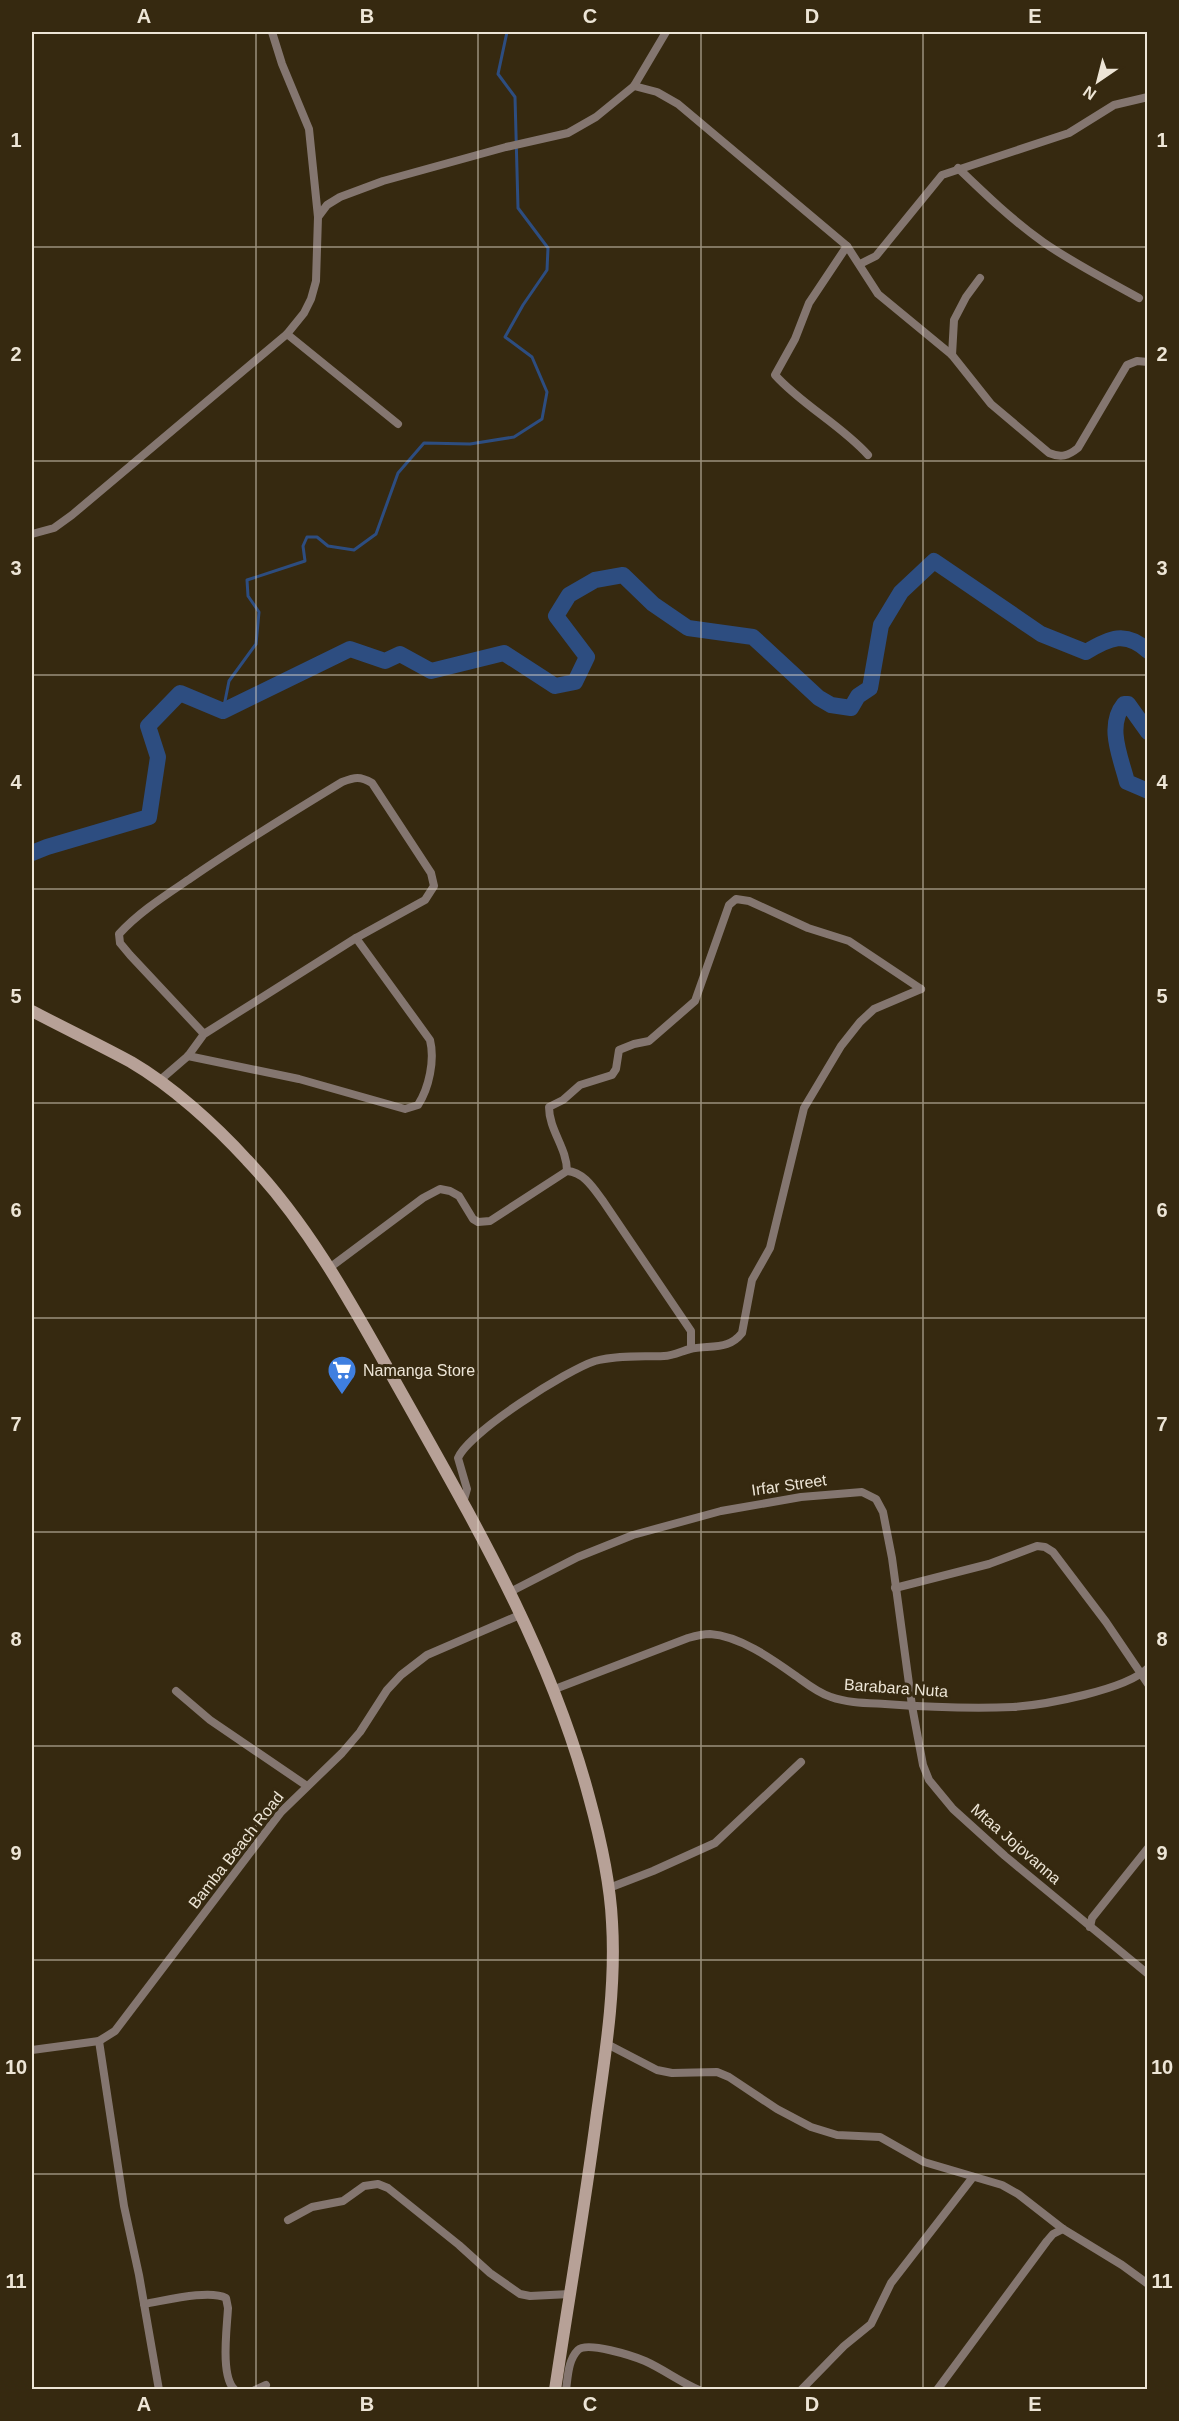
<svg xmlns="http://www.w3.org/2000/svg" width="1179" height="2421" viewBox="0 0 1179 2421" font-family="Arial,sans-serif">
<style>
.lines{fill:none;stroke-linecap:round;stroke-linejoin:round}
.stream{stroke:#2d4d80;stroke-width:3}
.river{stroke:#2d4d80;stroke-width:16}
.minor{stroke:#847670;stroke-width:8}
.secondary{stroke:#b7a197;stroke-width:12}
.grid{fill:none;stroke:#ede5d6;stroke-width:1.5;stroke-opacity:0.55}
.labels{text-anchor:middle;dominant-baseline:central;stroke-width:6;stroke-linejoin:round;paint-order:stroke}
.poi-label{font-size:16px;fill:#ede5d6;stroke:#362910;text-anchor:start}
.street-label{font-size:16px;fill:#ede5d6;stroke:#362910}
.neatline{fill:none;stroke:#ede5d6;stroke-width:2}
.grid-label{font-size:20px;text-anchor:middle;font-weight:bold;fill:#ede5d6}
</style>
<rect width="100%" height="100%" fill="#362910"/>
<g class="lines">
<polyline class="stream" points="223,711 229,681 256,644 259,612 248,596 247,580 305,561 303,546 307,537 317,537 328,546 354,550 376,534 398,473 424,443 470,444 514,437 542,419 547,392 532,357 505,337 523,305 547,270 548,248 518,208 515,97 498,74 507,32"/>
<g class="river">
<path d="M1148 732 1128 704H1124C1106 726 1121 758 1127 782L1148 791"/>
<path d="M32 853 47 847 149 817 158 757 148 726 180 693 223 711 350 649 385 661 400 654 431 671 504 653 555 686 575 682 587 657 556 616 569 595 595 580 623 575 653 604 688 628 753 637 819 698 831 705 851 708 858 696 870 688 881 625 901 592 934 561 1041 634 1086 652C1109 638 1126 630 1148 651"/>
</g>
<g class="minor">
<polyline points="272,32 282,64 309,129 318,217"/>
<path d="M634 86 657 92 678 104 847 246 878 294 952 355 991 404 1049 453C1061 458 1068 456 1078 448L1127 365 1137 361 1148 362"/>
<path d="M958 168C985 194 1012 220 1043 242 1073 263 1107 280 1139 298"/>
<path d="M847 246 809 303 795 339 775 375C802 405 841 425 868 455"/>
<polyline points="860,264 876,256 942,175 1069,133 1114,105 1148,97"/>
<polyline points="287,334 398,424"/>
<polyline points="952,355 954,320 966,297 980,278"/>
<polyline points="32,534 54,528 72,515 287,334 304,313 311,299 316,281 318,217 327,205 340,197 383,181 506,147 568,133 596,117 634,86 666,32"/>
<path d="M188 1056 299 1079 405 1109 418 1105C429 1088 435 1060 430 1040L356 938"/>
<path d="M159 1081 188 1056 204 1034 356 938 425 900 434 886 431 873 372 783C360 776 355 777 342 782 291 813 240 844 191 878 166 895 139 912 119 934L120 943 130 955 204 1034"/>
<path d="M567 1171C567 1148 549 1130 549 1107L563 1100 580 1085 612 1075 616 1069 619 1050 634 1044 649 1041 695 1001 729 905 736 899 749 901 808 928 849 941 921 989"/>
<path d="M328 1269 423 1198 440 1189 450 1191 459 1196 473 1219 478 1222 490 1221 567 1171C584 1172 594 1189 603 1201L691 1331V1348"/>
<path d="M463 1503 467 1489 458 1458C469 1432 567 1370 595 1361 618 1355 641 1357 664 1356 673 1356 682 1351 690 1349 702 1346 716 1348 727 1344 733 1342 738 1338 742 1333L752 1280 770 1248 804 1108 841 1046 860 1022 874 1009 921 989"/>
<polyline points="895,1588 989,1564 1037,1546 1045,1547 1053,1552 1106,1622 1148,1684"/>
<polyline points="510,1592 578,1557 633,1535 721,1511 801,1497 862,1492 876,1499 883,1512 892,1558 912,1706 923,1765 929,1780 953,1809 1005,1856 1148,1974"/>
<path d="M555 1689 688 1638C695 1636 703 1634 710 1634 740 1636 772 1659 796 1676 807 1684 818 1693 831 1697 848 1703 867 1703 885 1704 927 1707 971 1709 1013 1707 1044 1705 1126 1690 1148 1668"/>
<polyline points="176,1691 210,1720 307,1786"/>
<polyline points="609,1888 653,1871 715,1843 801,1762"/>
<polyline points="1090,1927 1092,1918 1148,1848"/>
<polyline points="99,2041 124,2206 139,2275 159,2390"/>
<polyline points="607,2044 657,2070 672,2073 717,2072 729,2077 777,2109 811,2127 837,2135 880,2137 924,2162 1002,2185 1018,2194 1063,2229 1122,2265 1148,2284"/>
<polyline points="32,2050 99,2041 115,2031 281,1812 342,1753 360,1732 387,1690 401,1675 427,1655 522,1614"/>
<polyline points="288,2220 312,2207 343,2201 364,2186 378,2184 388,2188 459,2245 490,2273 520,2294 530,2296 570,2294"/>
<path d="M144 2304C164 2301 209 2289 226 2298L228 2308C227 2328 220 2377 235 2390"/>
<polyline points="255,2390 266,2385"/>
<path d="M566 2390C568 2376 568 2360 578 2350 587 2341 633 2356 645 2361 663 2369 680 2382 699 2390"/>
<polyline points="801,2390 844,2346 871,2324 891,2283 973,2177"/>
<polyline points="937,2390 1047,2241 1053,2234 1063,2229"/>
</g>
<path class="secondary" d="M32 1011C64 1028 98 1044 131 1062 172 1086 215 1125 247 1160 313 1229 358 1316 405 1399 477 1527 551 1654 589 1797 600 1837 610 1880 612 1922 616 1986 606 2050 597 2113 585 2205 569 2297 555 2390"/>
</g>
<path class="grid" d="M256 32V2390M478 32V2390M701 32V2390M923 32V2390M32 247H1148M32 461H1148M32 675H1148M32 889H1148M32 1103H1148M32 1318H1148M32 1532H1148M32 1746H1148M32 1960H1148M32 2174H1148"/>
<defs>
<g id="supermarket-pin" transform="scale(1.5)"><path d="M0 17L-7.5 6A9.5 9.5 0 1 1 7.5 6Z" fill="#3f7fe0" stroke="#362910"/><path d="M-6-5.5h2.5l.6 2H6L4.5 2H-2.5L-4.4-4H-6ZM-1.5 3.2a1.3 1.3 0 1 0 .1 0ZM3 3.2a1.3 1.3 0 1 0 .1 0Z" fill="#fff"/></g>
</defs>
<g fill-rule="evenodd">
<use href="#supermarket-pin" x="342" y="1370"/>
</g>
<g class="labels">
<g class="poi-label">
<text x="363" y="1370">Namanga Store</text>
</g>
<g class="street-label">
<text transform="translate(789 1485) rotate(-8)">Irfar Street</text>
<text transform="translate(896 1688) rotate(4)">Barabara Nuta</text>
<text transform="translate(1016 1844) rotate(41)">Mtaa Jojovanna</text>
<text transform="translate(236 1850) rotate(-52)">Bamba Beach Road</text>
</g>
</g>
<rect width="1179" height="2421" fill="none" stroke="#362910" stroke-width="66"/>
<g transform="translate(1098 81) rotate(215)" stroke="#362910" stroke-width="4.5" paint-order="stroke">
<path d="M0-4.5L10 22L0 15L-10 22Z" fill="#ede5d6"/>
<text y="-9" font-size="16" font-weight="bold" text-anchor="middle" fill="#ede5d6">N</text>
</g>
<rect x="33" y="33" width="1113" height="2355" class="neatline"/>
<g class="grid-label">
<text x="144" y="23">A</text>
<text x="367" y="23">B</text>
<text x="590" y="23">C</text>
<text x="812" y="23">D</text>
<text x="1035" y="23">E</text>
<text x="16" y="147">1</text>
<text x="1162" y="147">1</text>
<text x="16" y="361">2</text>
<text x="1162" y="361">2</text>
<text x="16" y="575">3</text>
<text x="1162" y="575">3</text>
<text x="16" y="789">4</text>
<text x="1162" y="789">4</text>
<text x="16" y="1003">5</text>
<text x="1162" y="1003">5</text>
<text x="16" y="1217">6</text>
<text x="1162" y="1217">6</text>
<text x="16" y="1431">7</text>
<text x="1162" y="1431">7</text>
<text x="16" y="1646">8</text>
<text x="1162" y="1646">8</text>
<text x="16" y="1860">9</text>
<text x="1162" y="1860">9</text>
<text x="16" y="2074">10</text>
<text x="1162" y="2074">10</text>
<text x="16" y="2288">11</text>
<text x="1162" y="2288">11</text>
<text x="144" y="2411">A</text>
<text x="367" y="2411">B</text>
<text x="590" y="2411">C</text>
<text x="812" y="2411">D</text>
<text x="1035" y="2411">E</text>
</g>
</svg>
